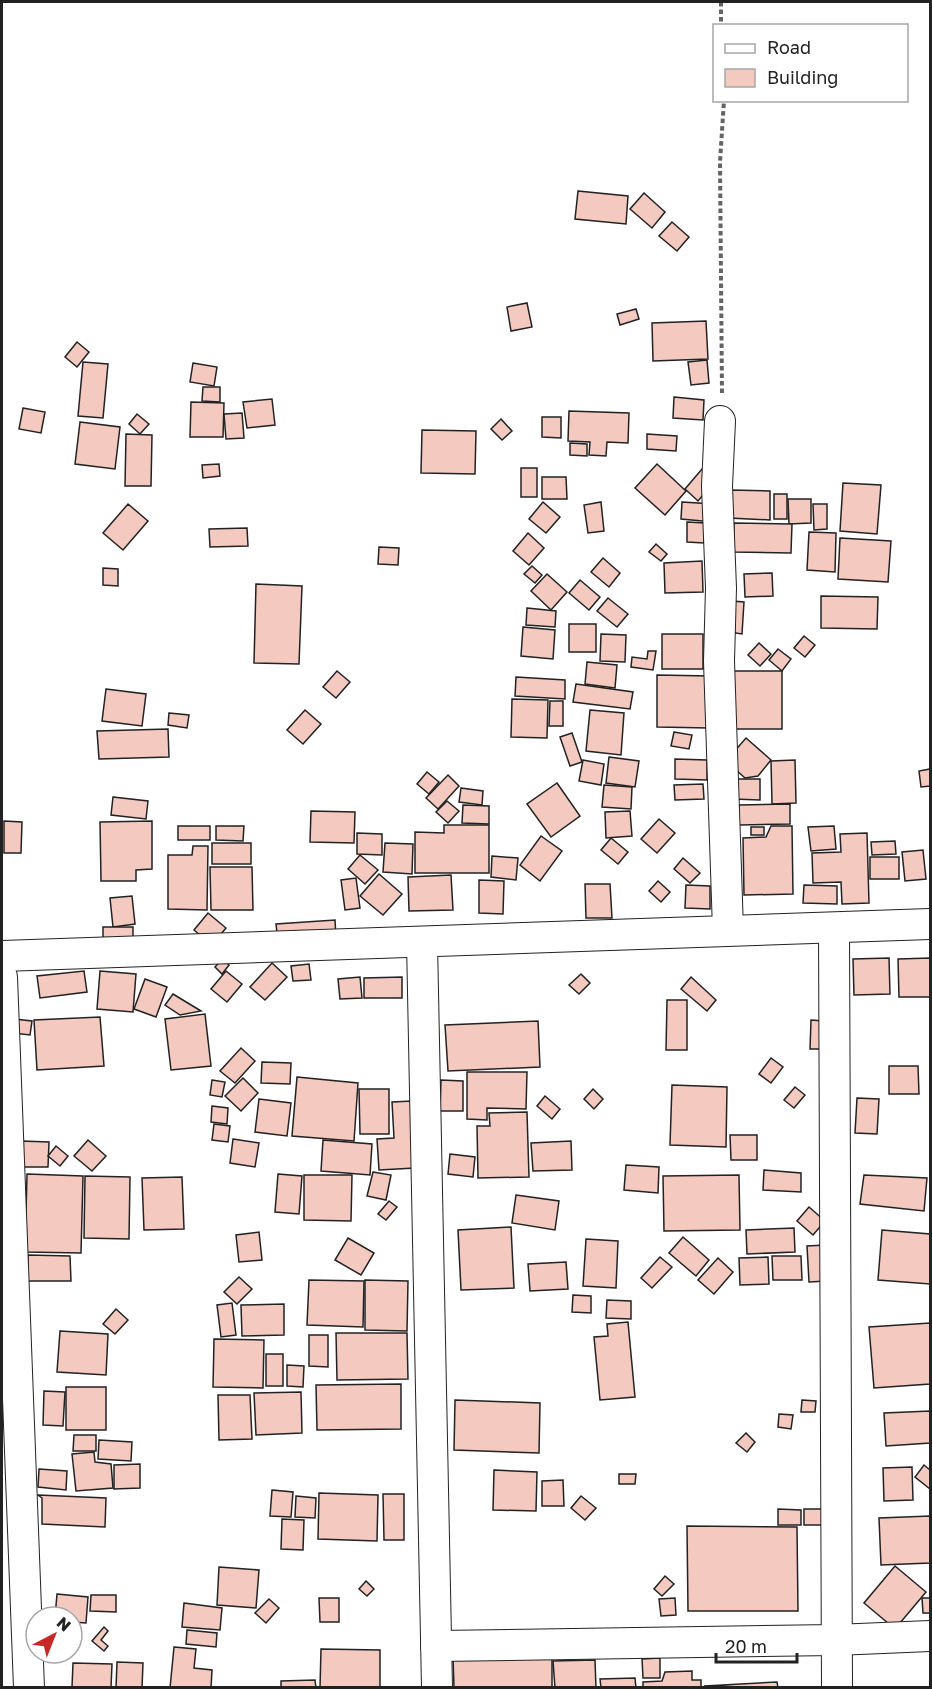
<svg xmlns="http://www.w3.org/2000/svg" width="932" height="1689" viewBox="0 0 932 1689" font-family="'Golos Text',sans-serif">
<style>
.building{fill:#f3c9c0;stroke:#222;stroke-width:1.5}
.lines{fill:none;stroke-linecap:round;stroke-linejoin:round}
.minor-casing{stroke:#222;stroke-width:32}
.path{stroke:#646464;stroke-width:4;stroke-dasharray:4.5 3;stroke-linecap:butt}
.minor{stroke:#fff;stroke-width:30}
</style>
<rect width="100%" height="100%" fill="#fff"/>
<g class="building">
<polygon points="578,191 628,196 626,224 575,219"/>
<polygon points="644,193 665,212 652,228 630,209"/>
<polygon points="672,222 689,237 677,251 659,236"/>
<polygon points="527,303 532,327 511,331 507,307"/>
<polygon points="636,309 639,319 620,325 617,314"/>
<polygon points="706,321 708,359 653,361 652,323"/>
<polygon points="77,342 89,352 77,367 65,357"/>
<polygon points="707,360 709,383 691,385 688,362"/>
<polygon points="83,362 108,364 103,418 78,416"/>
<polygon points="193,363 217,367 214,386 190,382"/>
<polygon points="203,387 220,387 220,402 202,401"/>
<polygon points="674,397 704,400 703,420 673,418"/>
<polygon points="272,399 275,425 247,428 243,402"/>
<polygon points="191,402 224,403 223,437 190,437"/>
<polygon points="23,408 45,412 41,433 19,429"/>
<polygon points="569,411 629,413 628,443 607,442 606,456 589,455 590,442 568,441"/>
<polygon points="242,413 244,438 226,439 224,414"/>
<polygon points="137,414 149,424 140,434 129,424"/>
<polygon points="542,417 561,417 561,438 542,437"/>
<polygon points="501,419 512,431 502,440 491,429"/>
<polygon points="80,422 120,427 115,469 75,464"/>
<polygon points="422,430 476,431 475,474 421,473"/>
<polygon points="126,434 152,435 151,486 125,486"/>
<polygon points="647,434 677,436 676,451 647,449"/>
<polygon points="570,443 587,444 587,456 570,455"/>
<polygon points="219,464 220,476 203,478 202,465"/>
<polygon points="657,464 686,491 665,515 635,488"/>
<rect x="521" y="468" width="16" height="29"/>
<polygon points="702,469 711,477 708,489 698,501 685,489"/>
<polygon points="542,477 566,477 567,499 542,499"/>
<polygon points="843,483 881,485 877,534 840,531"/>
<polygon points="730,490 770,491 770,520 729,518"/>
<rect x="774" y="494" width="13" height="25"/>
<polygon points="788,499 811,499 811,523 789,524"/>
<polygon points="543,502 560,517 546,533 529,519"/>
<polygon points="601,502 604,531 588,533 584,505"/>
<polygon points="682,502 714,504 713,522 681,519"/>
<polygon points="128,504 148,521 123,550 103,533"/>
<polygon points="813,504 827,504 827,529 814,530"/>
<polygon points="687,522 705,523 704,543 687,542"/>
<polygon points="734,523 792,524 791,553 733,552"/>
<polygon points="247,528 248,546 210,547 209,529"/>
<polygon points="809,532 836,533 835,572 807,570"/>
<polygon points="528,533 544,548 529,565 513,551"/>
<polygon points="840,538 891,541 888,582 838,579"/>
<polygon points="656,544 667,554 661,561 649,552"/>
<polygon points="379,547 399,548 398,565 378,564"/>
<polygon points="603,558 620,573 609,587 591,572"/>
<polygon points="702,561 703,592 665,593 664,563"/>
<polygon points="532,566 542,575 535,583 524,574"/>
<polygon points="103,568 118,569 118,586 103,585"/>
<polygon points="772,573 773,596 745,597 744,574"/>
<polygon points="547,574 567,592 551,610 531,591"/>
<polygon points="580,580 600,597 589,610 569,593"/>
<polygon points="256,584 302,586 299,664 254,663"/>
<polygon points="821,596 878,597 877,629 821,628"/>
<polygon points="608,598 628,614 617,627 597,611"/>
<polygon points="732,601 744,602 742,634 729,632"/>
<polygon points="527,608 556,611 555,627 526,625"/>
<rect x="569" y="624" width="27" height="28"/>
<polygon points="523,627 555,630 553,659 521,656"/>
<polygon points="601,634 626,635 625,662 600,661"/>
<rect x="662" y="634" width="41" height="35"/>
<polygon points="804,636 815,645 805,657 794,648"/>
<polygon points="759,643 771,654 760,666 748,655"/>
<polygon points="778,649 791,659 782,671 769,660"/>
<polygon points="648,651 656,651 653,670 631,667 632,657 647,659"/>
<polygon points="587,662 617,665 615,688 585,684"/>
<polygon points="337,671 350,682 336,698 323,687"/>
<rect x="723" y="671" width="59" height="58"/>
<polygon points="657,675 710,676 709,728 657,727"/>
<polygon points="516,677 565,680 565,699 515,696"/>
<polygon points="576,684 633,692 630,709 573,702"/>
<polygon points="106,689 146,694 142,726 102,721"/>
<polygon points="512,699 548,700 547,738 511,737"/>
<polygon points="550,701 563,701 563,726 549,726"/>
<polygon points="305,710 321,724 303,744 287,730"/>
<polygon points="590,710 624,713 621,755 586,751"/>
<polygon points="169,713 189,715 187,728 168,725"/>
<polygon points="168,729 169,757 99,759 97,731"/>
<polygon points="674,732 692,735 689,749 671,746"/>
<polygon points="572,733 582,762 570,766 560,737"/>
<polygon points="746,738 771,760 758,776 745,778 726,761"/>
<polygon points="609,757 639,761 635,787 606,783"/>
<polygon points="675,759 707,760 707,780 675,779"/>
<polygon points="583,760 604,764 601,785 579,781"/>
<polygon points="795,760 796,803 772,804 771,761"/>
<polygon points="930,769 930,786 921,787 919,771"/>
<polygon points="427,772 439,782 429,794 417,784"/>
<polygon points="448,775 459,786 438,809 426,798"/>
<polygon points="733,779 760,779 760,800 733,799"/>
<polygon points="557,783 580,816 551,837 527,804"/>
<polygon points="703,784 704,799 675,800 674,785"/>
<polygon points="604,785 632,787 631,809 602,807"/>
<polygon points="461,788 483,791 482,805 459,802"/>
<polygon points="113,797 148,801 146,819 111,815"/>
<polygon points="447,801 459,811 448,823 436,812"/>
<polygon points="790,804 790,824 739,825 739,805"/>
<polygon points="463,805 489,806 489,824 462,823"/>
<polygon points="311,811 355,812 354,843 310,842"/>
<polygon points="630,811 632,836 606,838 605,812"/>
<polygon points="659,819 675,833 657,853 641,839"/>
<polygon points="4,821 22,822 21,853 4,853"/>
<polygon points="152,821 152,869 136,870 136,881 101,881 100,822"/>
<polygon points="444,825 489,825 489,873 415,873 415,832 444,833"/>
<rect x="178" y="826" width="32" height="14"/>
<polygon points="216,826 244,826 243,841 216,840"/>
<polygon points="771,826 792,826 793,894 744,895 743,838 766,837"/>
<polygon points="834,826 836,849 811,851 808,827"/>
<rect x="751" y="827" width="13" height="8"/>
<polygon points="357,833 382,834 382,855 357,854"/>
<polygon points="867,833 869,903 842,904 841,882 813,883 812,853 841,852 840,834"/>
<polygon points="541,836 562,851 540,881 520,865"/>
<polygon points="611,838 628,852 618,864 601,850"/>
<polygon points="895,841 896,854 872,855 871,842"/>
<rect x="212" y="843" width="39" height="21"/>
<polygon points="385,843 413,844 412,874 383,872"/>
<polygon points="193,846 208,846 207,910 168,909 168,855 192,855"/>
<polygon points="923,850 926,879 905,881 902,852"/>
<polygon points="360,855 378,870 365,884 348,869"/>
<polygon points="492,856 518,858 516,880 491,877"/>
<rect x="870" y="857" width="29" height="22"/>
<polygon points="683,858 700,873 690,883 674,869"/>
<polygon points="210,867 252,867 253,910 211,910"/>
<polygon points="379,874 402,894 383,915 360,896"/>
<polygon points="451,875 453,910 409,911 408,877"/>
<polygon points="356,878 360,908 345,910 341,880"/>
<polygon points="479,880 504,881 503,914 479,913"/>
<polygon points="658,881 670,892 661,902 649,891"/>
<polygon points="585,884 610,884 612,918 586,918"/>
<polygon points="686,885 710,886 710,909 685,908"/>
<polygon points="804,885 837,886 837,904 803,903"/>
<polygon points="132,896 135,924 113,927 110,898"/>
<polygon points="208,913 226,928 212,945 194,930"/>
<polygon points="335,920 336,938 278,942 276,924"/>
<rect x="103" y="927" width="30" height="17"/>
<polygon points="889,958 890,994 854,995 853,959"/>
<polygon points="930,958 930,997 899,997 898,959"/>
<polygon points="222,959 229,965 222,974 215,967"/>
<polygon points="272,963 287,977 265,1000 250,987"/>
<polygon points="309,964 311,980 293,981 291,966"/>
<polygon points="84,971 87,992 40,998 37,976"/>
<polygon points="100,971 136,974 133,1012 97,1009"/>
<polygon points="226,971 242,984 227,1002 211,989"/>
<polygon points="581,974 590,983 579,994 569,985"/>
<polygon points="360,977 362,998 340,999 338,979"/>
<polygon points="402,977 402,998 364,998 364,978"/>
<polygon points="691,977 716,1000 707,1011 681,989"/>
<polygon points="145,979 167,987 156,1017 134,1009"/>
<polygon points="173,994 201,1011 180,1015 165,1005"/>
<polygon points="667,1000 687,1000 687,1050 666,1050"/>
<polygon points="205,1014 211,1066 171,1070 165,1019"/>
<polygon points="100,1017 104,1066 37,1070 34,1020"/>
<polygon points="14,1019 32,1021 30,1035 13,1033"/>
<polygon points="811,1020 824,1021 824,1049 810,1049"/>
<polygon points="538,1021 540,1067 448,1071 445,1025"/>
<polygon points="241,1048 255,1061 235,1083 220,1071"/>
<polygon points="771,1058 783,1067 771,1083 759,1074"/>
<polygon points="262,1062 291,1063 290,1084 261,1083"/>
<polygon points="889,1066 918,1066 919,1094 889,1094"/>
<polygon points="467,1072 527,1072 526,1109 487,1108 487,1120 467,1119"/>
<polygon points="297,1077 358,1083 354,1141 292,1136"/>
<polygon points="243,1078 258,1093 241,1111 225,1096"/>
<polygon points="212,1080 225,1082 222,1097 210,1095"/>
<polygon points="441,1080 463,1081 463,1111 440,1111"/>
<polygon points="672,1085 727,1087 726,1147 670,1145"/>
<polygon points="795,1087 805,1095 794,1108 784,1100"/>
<polygon points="359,1089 389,1089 389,1134 360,1134"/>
<polygon points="593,1089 603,1099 594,1109 584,1099"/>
<polygon points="545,1096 560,1109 552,1119 537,1106"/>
<polygon points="857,1098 879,1099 877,1134 855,1133"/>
<polygon points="259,1099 291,1103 287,1136 255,1132"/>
<polygon points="412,1101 415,1168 379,1170 377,1139 394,1138 392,1102"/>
<polygon points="212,1106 228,1108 227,1124 211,1122"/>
<polygon points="527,1112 529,1177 478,1178 477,1126 490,1126 489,1113"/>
<polygon points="214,1124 230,1126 228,1142 212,1140"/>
<polygon points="730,1135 757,1135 757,1160 731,1160"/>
<polygon points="233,1139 259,1143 255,1167 230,1163"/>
<polygon points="88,1140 106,1156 92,1171 74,1156"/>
<polygon points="323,1140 372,1144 370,1175 321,1171"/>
<polygon points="21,1141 49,1142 48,1167 20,1167"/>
<polygon points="571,1141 572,1170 533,1171 531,1143"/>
<polygon points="56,1146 68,1156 60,1166 48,1156"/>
<polygon points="450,1154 475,1157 473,1177 448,1174"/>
<polygon points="626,1165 659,1167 658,1193 624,1190"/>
<polygon points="764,1170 801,1173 801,1192 763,1190"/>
<polygon points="373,1172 391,1175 386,1200 367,1196"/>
<polygon points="27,1174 83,1176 81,1253 25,1252"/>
<polygon points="278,1174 302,1176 299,1214 275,1212"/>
<polygon points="304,1175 352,1175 351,1221 304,1220"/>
<polygon points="739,1175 740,1230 664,1231 663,1176"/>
<polygon points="864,1175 927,1178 924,1211 860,1204"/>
<polygon points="85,1176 130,1177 129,1239 84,1238"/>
<polygon points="182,1177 184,1229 144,1230 142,1178"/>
<polygon points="516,1195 559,1201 555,1230 512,1223"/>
<polygon points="389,1201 397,1207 386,1220 378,1214"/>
<polygon points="809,1207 825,1221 813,1235 797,1221"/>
<polygon points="511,1227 514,1288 461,1290 458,1230"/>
<polygon points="794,1228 795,1252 747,1254 746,1230"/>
<polygon points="882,1230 930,1234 930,1284 878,1280"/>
<polygon points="259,1232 262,1260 239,1262 236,1235"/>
<polygon points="683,1237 709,1260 696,1276 669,1253"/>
<polygon points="348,1238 374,1253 361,1275 335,1260"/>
<polygon points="586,1239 618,1241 616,1288 583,1286"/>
<polygon points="825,1245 827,1281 809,1282 807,1246"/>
<polygon points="28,1255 70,1256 71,1281 28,1281"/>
<polygon points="772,1256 801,1256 802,1280 773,1280"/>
<polygon points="660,1257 672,1267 652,1288 641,1278"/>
<polygon points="768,1257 769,1284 740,1285 739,1258"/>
<polygon points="718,1258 733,1272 714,1294 698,1280"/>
<polygon points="566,1262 568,1289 530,1291 528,1264"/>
<polygon points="239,1277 252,1289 237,1304 224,1292"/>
<polygon points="309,1280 364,1281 363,1327 307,1325"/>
<polygon points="365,1280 408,1281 407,1331 365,1330"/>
<polygon points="573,1295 591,1296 591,1313 572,1312"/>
<polygon points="607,1300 631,1301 631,1319 606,1318"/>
<polygon points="232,1303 236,1335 221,1337 217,1305"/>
<polygon points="284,1304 284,1335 242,1336 241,1305"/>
<polygon points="116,1309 128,1320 115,1334 103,1324"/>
<polygon points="628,1322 635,1397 600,1400 594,1337 608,1336 607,1324"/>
<polygon points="930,1323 930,1384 874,1388 869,1327"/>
<polygon points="60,1331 108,1334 106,1375 57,1372"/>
<polygon points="336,1333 407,1333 408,1379 337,1380"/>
<polygon points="309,1335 328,1335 328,1367 309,1366"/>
<polygon points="214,1339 264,1340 263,1388 213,1387"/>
<rect x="266" y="1354" width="17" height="32"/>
<polygon points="287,1365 304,1366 303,1387 287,1386"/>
<polygon points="401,1384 401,1429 317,1430 316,1385"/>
<rect x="66" y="1387" width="40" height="43"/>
<polygon points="44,1391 65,1392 63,1426 43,1425"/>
<polygon points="301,1392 302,1433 256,1435 254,1393"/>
<polygon points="218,1395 250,1395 252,1439 219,1440"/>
<polygon points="455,1400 540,1403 539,1453 454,1450"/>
<polygon points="802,1400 816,1401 815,1412 801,1412"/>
<polygon points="930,1411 930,1443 886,1446 884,1413"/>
<polygon points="779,1414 793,1415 791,1429 778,1427"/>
<polygon points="746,1433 755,1442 747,1452 736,1443"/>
<polygon points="74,1435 96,1435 96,1451 73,1451"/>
<polygon points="99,1440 132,1442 131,1461 98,1459"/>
<polygon points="94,1452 95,1462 111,1464 113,1488 76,1491 72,1454"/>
<polygon points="140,1464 140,1488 114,1489 114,1465"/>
<polygon points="924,1465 930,1470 930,1489 915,1477"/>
<polygon points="912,1467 913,1500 884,1501 883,1468"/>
<polygon points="39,1469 67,1471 66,1490 38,1487"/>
<polygon points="494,1470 537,1472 536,1511 493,1510"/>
<polygon points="619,1474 636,1474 635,1484 619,1484"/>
<polygon points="563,1480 564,1506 542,1506 542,1481"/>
<polygon points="272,1490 293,1492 291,1517 270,1516"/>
<polygon points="319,1493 378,1495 377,1541 318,1539"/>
<polygon points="383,1494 404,1494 404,1540 384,1540"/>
<polygon points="38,1495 106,1498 105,1527 42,1524 42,1498"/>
<polygon points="296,1496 316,1498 315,1518 295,1517"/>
<polygon points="581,1496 596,1508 585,1520 571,1508"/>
<polygon points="778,1509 801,1510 801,1525 778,1525"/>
<rect x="804" y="1509" width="24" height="16"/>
<polygon points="930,1516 930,1563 881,1565 879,1518"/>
<polygon points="282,1519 304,1520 303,1550 281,1549"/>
<polygon points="687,1526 797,1527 798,1611 688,1611"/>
<polygon points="895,1566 926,1592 895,1629 864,1603"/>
<polygon points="219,1567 259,1570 256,1608 217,1605"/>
<polygon points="665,1576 674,1584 662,1596 654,1589"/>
<polygon points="366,1581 374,1589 367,1596 359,1589"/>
<polygon points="57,1594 88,1597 86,1623 72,1622 72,1617 55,1617"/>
<polygon points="91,1595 116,1595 116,1612 90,1611"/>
<polygon points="319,1598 339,1598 339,1622 320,1622"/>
<polygon points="675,1598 676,1615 661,1616 659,1599"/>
<polygon points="922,1598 930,1598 930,1613 923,1613"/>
<polygon points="269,1599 279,1608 266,1623 255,1613"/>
<polygon points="184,1603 222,1608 220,1630 182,1627"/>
<polygon points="104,1627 108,1631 101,1640 108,1646 104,1651 92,1641"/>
<polygon points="187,1630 217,1633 216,1647 186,1644"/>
<polygon points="174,1647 196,1649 194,1668 212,1670 211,1688 170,1688"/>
<polygon points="321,1649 380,1650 380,1688 320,1688"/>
<polygon points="552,1656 552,1688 454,1688 453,1657"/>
<polygon points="660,1658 660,1678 643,1678 642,1659"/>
<polygon points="595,1660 596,1688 555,1688 553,1661"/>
<polygon points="117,1662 143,1663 142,1688 116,1688"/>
<polygon points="73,1663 112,1664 111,1688 72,1687"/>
<polygon points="692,1671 692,1680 701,1680 701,1688 643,1688 643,1682 662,1681 665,1672"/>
<polygon points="635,1678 636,1688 601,1688 600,1679"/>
<polygon points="315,1680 316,1688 281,1688 281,1681"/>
<polygon points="777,1682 778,1688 704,1686"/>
</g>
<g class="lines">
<g class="minor-casing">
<g id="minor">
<polyline points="720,421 717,486 721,588 719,661 728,930"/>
<polyline points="834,929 837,1688"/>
<polyline points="422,942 437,1688"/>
<polyline points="2,956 930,924"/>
<polyline points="2,977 29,1688"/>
<polyline points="436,1646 835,1640 930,1636"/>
</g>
</g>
<g class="path">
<polyline points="721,2 721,26"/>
<polyline points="722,393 720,162 724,100"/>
</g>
<use href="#minor" class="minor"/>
</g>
<rect width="932" height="1689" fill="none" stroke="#222222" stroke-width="6"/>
<rect x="713" y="24" width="195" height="78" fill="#ffffff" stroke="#a7a7a7" stroke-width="1.5"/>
<rect x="725" y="44" width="30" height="9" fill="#ffffff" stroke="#a7a7a7" stroke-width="1.5"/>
<text x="767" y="54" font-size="18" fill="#222222">Road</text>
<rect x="725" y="69" width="30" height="18" fill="#f3c9c0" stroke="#a7a7a7" stroke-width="1.5"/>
<text x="767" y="84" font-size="18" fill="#222222">Building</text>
<g transform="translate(54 1635) rotate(42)"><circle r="28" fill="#ffffff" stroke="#a7a7a7" stroke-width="1.5"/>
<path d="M0-4.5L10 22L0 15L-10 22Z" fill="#c62828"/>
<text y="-9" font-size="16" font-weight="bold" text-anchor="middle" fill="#222222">N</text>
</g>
<path d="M716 1653v9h81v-9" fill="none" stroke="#222222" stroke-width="3"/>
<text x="725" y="1653" font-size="18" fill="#222222" stroke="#ffffff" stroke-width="4.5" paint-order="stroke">20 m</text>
</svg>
